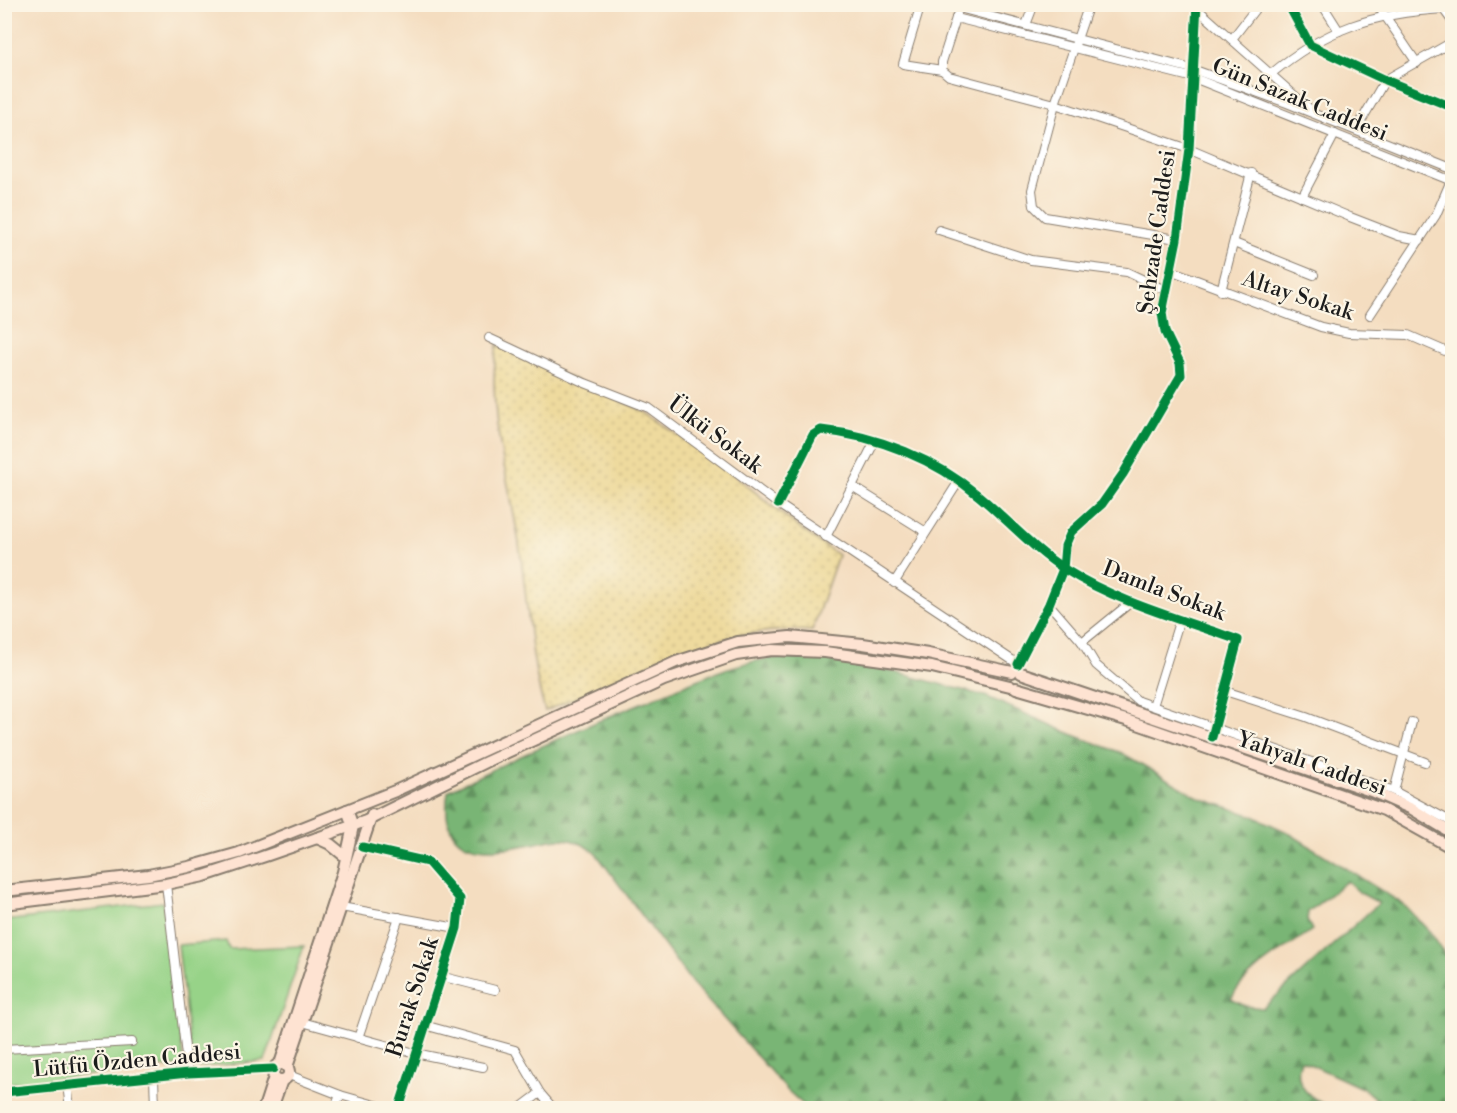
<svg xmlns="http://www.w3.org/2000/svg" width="1457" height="1113" viewBox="0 0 1457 1113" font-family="'Libre Bodoni',serif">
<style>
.green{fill:#97d388;stroke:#5a7852;stroke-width:1.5}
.forest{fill:url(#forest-firs);stroke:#4a6848;stroke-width:1.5;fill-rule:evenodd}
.sand{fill:url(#sand-dots);stroke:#857b5d;stroke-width:1.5}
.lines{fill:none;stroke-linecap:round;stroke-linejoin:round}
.street-casing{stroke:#887c6e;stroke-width:10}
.secondary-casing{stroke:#887c6e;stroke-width:14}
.street{stroke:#fff;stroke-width:8}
.secondary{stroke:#fee3d2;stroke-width:10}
.cycleway-casing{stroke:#fcf5e5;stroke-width:13}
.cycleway{stroke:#00873e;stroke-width:9}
.labels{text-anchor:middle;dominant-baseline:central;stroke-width:4.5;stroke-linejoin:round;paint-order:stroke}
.street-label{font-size:22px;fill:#1c1c1c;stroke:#fcf5e5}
</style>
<defs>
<pattern id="forest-firs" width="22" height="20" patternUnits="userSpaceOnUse" patternTransform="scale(1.5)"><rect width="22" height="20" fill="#79b574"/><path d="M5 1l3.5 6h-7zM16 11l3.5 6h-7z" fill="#62925e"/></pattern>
<pattern id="sand-dots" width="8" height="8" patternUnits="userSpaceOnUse" patternTransform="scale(1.5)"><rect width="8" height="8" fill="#eeda9e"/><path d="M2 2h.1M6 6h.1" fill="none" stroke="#ccba88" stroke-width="1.8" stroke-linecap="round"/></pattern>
</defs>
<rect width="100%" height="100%" fill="#fcf5e5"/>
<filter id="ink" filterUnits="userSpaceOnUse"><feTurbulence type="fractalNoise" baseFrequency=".0167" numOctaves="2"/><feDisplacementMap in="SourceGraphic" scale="12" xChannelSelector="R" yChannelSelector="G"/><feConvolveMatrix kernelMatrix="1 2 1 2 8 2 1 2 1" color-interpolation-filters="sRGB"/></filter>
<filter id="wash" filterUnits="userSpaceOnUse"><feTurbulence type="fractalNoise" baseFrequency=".008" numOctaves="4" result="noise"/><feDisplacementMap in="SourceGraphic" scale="24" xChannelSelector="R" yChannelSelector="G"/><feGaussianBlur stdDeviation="1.35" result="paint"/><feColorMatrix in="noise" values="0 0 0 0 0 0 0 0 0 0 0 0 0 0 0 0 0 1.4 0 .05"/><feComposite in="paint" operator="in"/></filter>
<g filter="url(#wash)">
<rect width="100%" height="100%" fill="#f4ddc0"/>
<g class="green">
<polygon points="163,902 184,1065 5,1084 5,921"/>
<polygon points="226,941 229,949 304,946 265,1061 192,1068 178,945"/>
</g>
<path class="forest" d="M789 656 838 657 985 696 1071 734 1122 753 1200 798 1253 816 1287 832 1403 904 1430 932 1452 965V1108H1386L1364 1089 1301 1060C1291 1086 1312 1100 1333 1108H807L787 1090 692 983 595 852C584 844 573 839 560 839 551 839 542 842 533 844 484 853 438 857 448 791 515 758 582 727 651 699 697 680 740 659 789 656ZM1347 881 1360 893 1379 903 1263 1008 1245 1006 1231 999C1247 969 1285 950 1312 930L1307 920 1308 912Z"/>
<path class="sand" d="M497 345 644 411 734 475 802 530 838 555 812 631C716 623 631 675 545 711 529 656 528 600 519 544 509 476 486 414 497 345Z"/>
</g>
<g filter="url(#ink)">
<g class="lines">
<g class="street-casing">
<g id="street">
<polyline points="921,4 903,64 942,70"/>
<polyline points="1089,4 1055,104 1032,190 1034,206 1045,217 1177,239"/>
<polyline points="1288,4 1310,45 1385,80 1452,107"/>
<polyline points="1322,4 1339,31"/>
<polyline points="1377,4 1417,63"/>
<polyline points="1193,5 1312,111"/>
<polyline points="1441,6 1452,21"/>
<polyline points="959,8 1192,69 1287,103 1452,169"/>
<polyline points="956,18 1194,78 1452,181"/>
<polyline points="1026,25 1034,4"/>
<polyline points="1232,39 1259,4"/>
<polyline points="942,70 949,76 1055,104 1189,149 1350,217 1399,236 1420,240"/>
<polyline points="942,70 942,62 957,15"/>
<path d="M1271 74C1325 29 1373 13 1444 9L1452 4"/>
<polyline points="1356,130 1385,80 1452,42"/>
<polyline points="1302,197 1335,134"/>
<polyline points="939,230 1031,260 1127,272 1167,291"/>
<polyline points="1234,243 1314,275"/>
<polyline points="1170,270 1321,327 1349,333 1408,335 1452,354"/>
<polyline points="1221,291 1251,173"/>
<polyline points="1370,315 1436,215 1452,178"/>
<polyline points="489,338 585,383 649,408 778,504 1018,664 1017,668"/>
<polyline points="852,486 926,532"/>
<path d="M778 504 813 435 821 430C878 436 935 459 979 496 1008 520 1033 549 1066 570 1119 603 1180 619 1238 640L1212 737"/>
<polyline points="826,537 875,441"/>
<polyline points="894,583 959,481"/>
<polyline points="1049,604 1082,642 1096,665 1138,701 1394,791 1452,822"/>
<polyline points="1082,642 1130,603"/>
<polyline points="1018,664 1049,604 1063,569 1065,546 1071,532 1102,504 1123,474 1181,375 1180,363 1165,332 1162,313 1177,239 1189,149 1197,4"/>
<polyline points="1225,691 1306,717 1425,762"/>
<polyline points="1153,706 1180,619"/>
<polyline points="1394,791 1412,722"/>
<polyline points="362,847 428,862 460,899 457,928 399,1108"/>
<polyline points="166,884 188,1073"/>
<polyline points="341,907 457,928"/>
<polyline points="440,976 495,990"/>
<polyline points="302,1022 415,1053 483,1067"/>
<polyline points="424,1025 515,1050 540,1093 553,1108"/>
<polyline points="358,1038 399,917"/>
<polyline points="4,1049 132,1042"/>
<polyline points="289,1075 340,1095 386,1108"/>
<polyline points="154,1077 155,1108"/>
<polyline points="67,1085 70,1108"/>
<polyline points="4,1092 188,1073 273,1069"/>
<polyline points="335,1108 340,1095"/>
<polyline points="520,1108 540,1093"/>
</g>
</g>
<g class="secondary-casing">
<g id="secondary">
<polyline points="1021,673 1371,791 1412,809 1452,833"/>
<polyline points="1016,688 1126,720 1384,810 1452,848"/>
<polyline points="317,838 330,844 346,857"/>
<polyline points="4,891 148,875 189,867 239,853 395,791 676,662 738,642 790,637 863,644 928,654 1012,672"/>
<polyline points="4,904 166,884 204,876 268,855 366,821 486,762 664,680 736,655 772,650 825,652 932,667 1010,686"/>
<circle cx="281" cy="1072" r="8"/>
<polyline points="280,1064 343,872 353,826 347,810"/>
<polyline points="287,1067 372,815"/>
<polyline points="264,1108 274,1077"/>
<polyline points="272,1108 282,1080"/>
</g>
</g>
<use href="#street" class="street"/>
<use href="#secondary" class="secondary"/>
<g class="cycleway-casing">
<g id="cycleway">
<polyline points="1288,4 1310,45 1385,80 1452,107"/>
<path d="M778 504 813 435 821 430C878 436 935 459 979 496 1008 520 1033 549 1066 570 1119 603 1180 619 1238 640L1212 737"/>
<polyline points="1018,664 1049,604 1063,569 1065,546 1071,532 1102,504 1123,474 1181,375 1180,363 1165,332 1162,313 1177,239 1189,149 1197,4"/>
<polyline points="362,847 428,862 460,899 457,928 399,1108"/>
<polyline points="4,1092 188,1073 273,1069"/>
</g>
</g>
<use href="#cycleway" class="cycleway"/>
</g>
</g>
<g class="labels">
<g class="street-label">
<text transform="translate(1300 100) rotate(22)">Gün Sazak Caddesi</text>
<text transform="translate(1157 232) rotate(-82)">Şehzade Caddesi</text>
<text transform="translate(1298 296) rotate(18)">Altay Sokak</text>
<text transform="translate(715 435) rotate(37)">Ülkü Sokak</text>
<text transform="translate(1164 591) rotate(21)">Damla Sokak</text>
<text transform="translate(1312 764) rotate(19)">Yahyalı Caddesi</text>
<text transform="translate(413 997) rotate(-72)">Burak Sokak</text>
<text transform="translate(137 1061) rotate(-5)">Lütfü Özden Caddesi</text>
</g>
</g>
<rect width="1457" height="1113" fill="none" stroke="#fcf5e5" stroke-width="24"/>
</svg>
